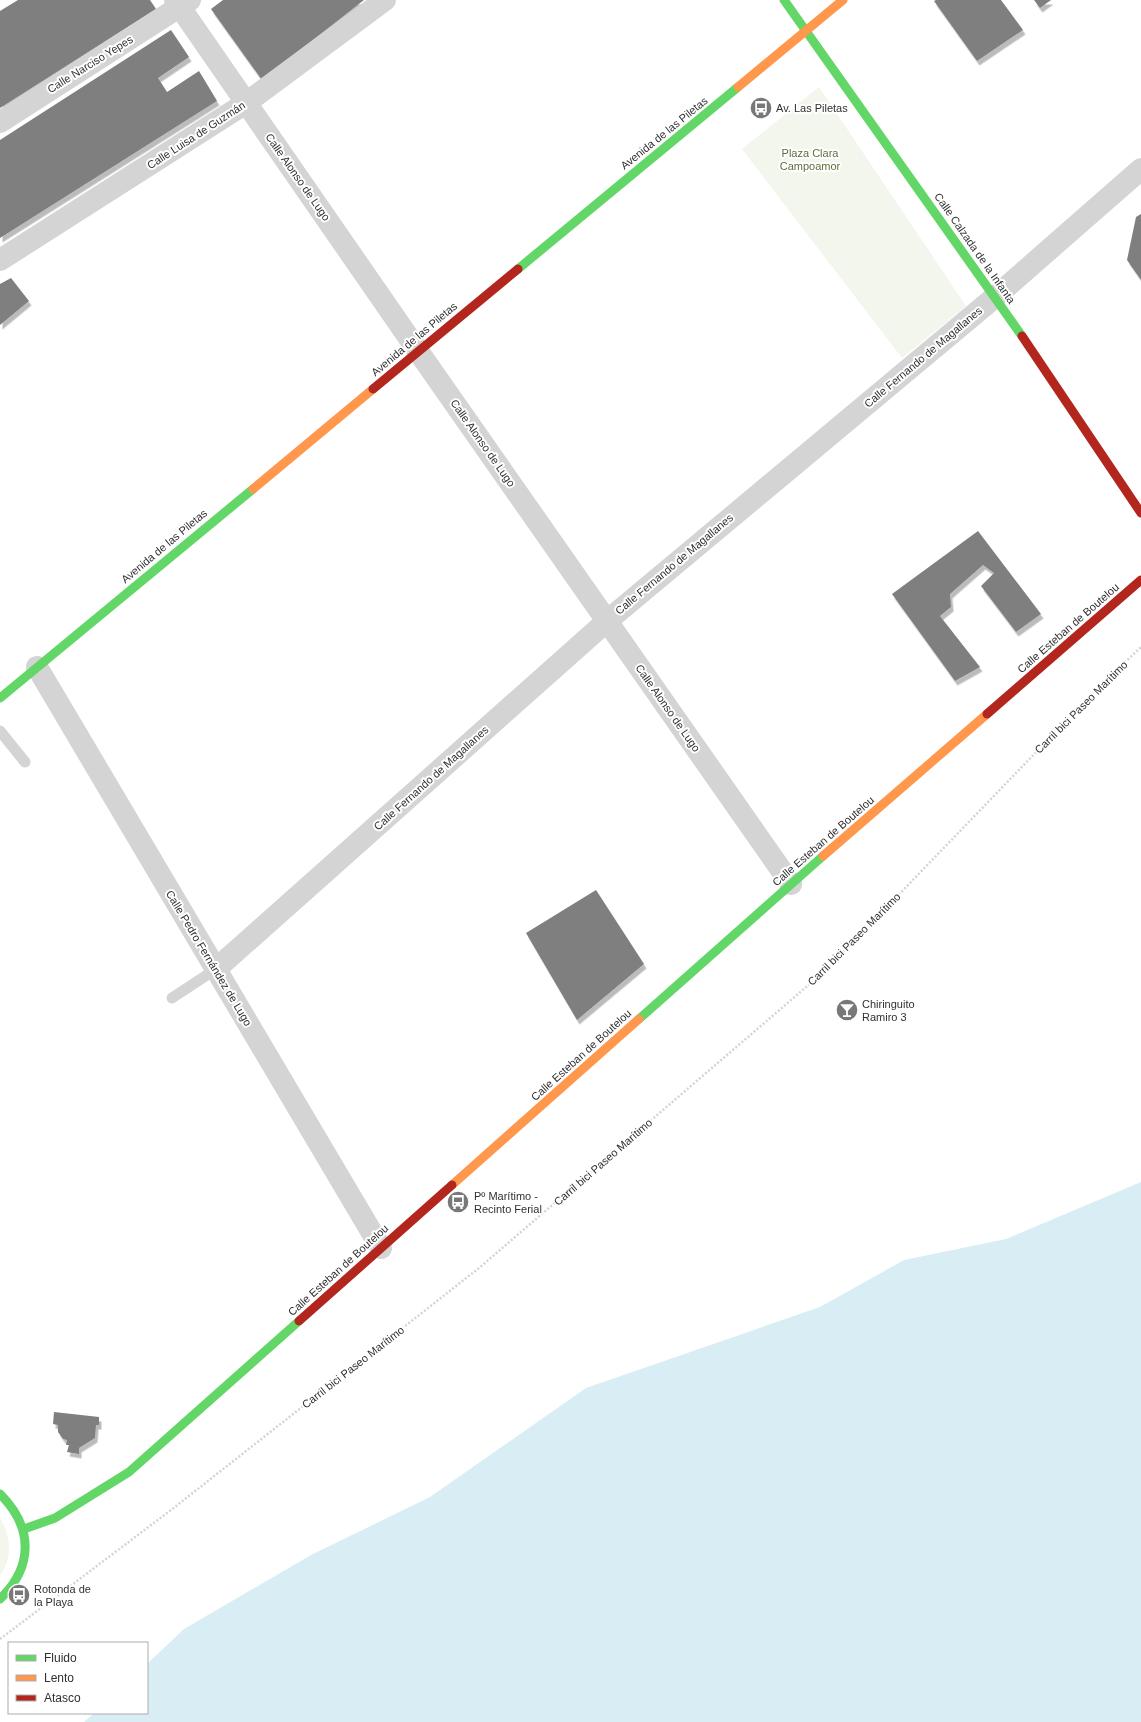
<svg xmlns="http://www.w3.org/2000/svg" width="1141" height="1722" viewBox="0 0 1141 1722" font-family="Helvetica,sans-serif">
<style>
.green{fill:#f3f6ec}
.water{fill:#d8eef4}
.building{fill:#7f7f7f;filter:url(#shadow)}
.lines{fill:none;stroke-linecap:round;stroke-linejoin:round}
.path{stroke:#d4d4d4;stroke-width:2.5;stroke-dasharray:2 2;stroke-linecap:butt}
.lane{stroke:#d4d4d4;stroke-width:11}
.street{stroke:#d4d4d4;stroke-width:22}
.fast{stroke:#63d668;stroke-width:9}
.slow{stroke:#ff974d;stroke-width:9}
.jam{stroke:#b3261e;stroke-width:9}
.labels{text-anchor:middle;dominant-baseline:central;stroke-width:4;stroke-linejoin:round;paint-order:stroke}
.street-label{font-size:11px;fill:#303030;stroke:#fff}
.poi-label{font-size:11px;fill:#303030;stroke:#fff;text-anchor:start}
.park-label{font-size:11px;fill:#5b7039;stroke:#fff}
</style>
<defs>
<filter id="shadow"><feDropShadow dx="2.5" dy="4.5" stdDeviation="0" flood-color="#0004"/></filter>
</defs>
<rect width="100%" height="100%" fill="#fff"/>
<g class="green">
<polygon points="819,87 966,306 902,358 742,149"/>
<path d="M0 1518C11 1535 13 1558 0 1575Z"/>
</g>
<polygon class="water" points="1141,1182 1141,1722 84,1722 94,1713 147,1713 147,1664 184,1629 311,1555 430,1497 586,1388 820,1307 904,1260 1006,1239"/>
<g class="building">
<polygon points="18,0 150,0 156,9 0,108 0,11"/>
<polygon points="223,0 364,0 262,80 211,9"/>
<polygon points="936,0 1001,0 1023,30 977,61 934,1"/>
<polygon points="1034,0 1051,0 1040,8"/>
<polygon points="171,30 189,57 158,78 167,92 199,71 217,101 0,238 0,140"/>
<polygon points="1141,214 1141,280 1127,260 1136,217"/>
<polygon points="11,278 29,301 0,325 0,284"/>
<polygon points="978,531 1041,614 1016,632 981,586 994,573 983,565 950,594 951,607 940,616 980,667 955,681 892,594"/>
<polygon points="596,890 644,964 577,1020 526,933"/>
<polygon points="54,1412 99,1417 99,1425 96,1425 95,1438 79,1448 79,1454 67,1452 69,1445 66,1445 67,1440 63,1439 58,1432 58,1425 53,1424"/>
</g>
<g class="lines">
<polyline class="path" points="0,1639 171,1510 479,1268 826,970 1099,687 1141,647"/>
<g class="lane">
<polyline points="0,731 25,762"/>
<polyline points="172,998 216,969"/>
</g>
<g class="street">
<polyline points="175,0 418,351 791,884"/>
<polyline points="0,122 190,0"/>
<polyline points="0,260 246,103 385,0"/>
<polyline points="37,667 381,1248"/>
<polyline points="216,969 607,621 995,297 1141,169"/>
</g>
<g class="fast">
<polyline points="784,0 1022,336"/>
<polyline points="518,269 738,87"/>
<polyline points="0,698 253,489"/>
<polyline points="639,1019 823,856"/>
<path d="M0 1494C33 1527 34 1566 0 1599"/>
<polyline points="24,1529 55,1518 129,1472 299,1321"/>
</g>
<g class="slow">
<polyline points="738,87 843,0"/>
<polyline points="253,489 373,389"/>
<polyline points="823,856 987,714"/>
<polyline points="452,1185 639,1019"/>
</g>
<g class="jam">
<polyline points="1022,336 1141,513"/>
<polyline points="373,389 518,269"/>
<polyline points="987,714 1141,580"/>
<polyline points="299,1321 452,1185"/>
</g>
</g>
<defs>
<g id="bus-disc" transform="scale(1.15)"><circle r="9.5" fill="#787878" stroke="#fff"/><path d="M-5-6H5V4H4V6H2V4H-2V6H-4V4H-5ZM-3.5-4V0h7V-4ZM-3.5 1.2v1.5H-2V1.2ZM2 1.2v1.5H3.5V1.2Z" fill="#fff"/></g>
<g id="bar-disc" transform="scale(1.15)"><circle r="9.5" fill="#787878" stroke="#fff"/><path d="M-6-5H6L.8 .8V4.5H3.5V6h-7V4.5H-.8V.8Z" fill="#fff"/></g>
</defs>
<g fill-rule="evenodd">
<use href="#bus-disc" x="761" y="108"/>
<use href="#bar-disc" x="847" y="1010"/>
<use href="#bus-disc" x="458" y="1202"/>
<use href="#bus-disc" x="19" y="1595"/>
</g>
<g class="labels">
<g class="street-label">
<text transform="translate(90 64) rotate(-32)">Calle Narciso Yepes</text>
<text transform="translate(664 133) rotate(-39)">Avenida de las Piletas</text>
<text transform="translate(196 135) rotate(-33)">Calle Luisa de Guzmán</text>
<text transform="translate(298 177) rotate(55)">Calle Alonso de Lugo</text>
<text transform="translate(975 248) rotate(55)">Calle Calzada de la Infanta</text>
<text transform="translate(414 339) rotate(-40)">Avenida de las Piletas</text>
<text transform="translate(923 357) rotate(-40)">Calle Fernando de Magallanes</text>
<text transform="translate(483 443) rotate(55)">Calle Alonso de Lugo</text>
<text transform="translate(164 546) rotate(-40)">Avenida de las Piletas</text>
<text transform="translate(674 564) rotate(-40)">Calle Fernando de Magallanes</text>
<text transform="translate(1068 628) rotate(-41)">Calle Esteban de Boutelou</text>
<text transform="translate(1081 707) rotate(-45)">Carril bici Paseo Marítimo</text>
<text transform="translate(668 708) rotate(55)">Calle Alonso de Lugo</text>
<text transform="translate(431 778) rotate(-42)">Calle Fernando de Magallanes</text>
<text transform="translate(823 841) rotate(-41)">Calle Esteban de Boutelou</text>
<text transform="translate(854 939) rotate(-45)">Carril bici Paseo Marítimo</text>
<text transform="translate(209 958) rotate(59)">Calle Pedro Fernández de Lugo</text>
<text transform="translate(581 1055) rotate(-42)">Calle Esteban de Boutelou</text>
<text transform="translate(603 1162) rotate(-41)">Carril bici Paseo Marítimo</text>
<text transform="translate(338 1270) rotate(-42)">Calle Esteban de Boutelou</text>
<text transform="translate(353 1367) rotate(-38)">Carril bici Paseo Marítimo</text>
</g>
<g class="poi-label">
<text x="776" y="108">Av. Las Piletas</text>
<text x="862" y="1004">Chiringuito<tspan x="862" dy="13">Ramiro 3</tspan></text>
<text x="474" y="1196">Pº Marítimo -<tspan x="474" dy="13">Recinto Ferial</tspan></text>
<text x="34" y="1589">Rotonda de<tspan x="34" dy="13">la Playa</tspan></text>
</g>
<g class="park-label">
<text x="810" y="153">Plaza Clara<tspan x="810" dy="13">Campoamor</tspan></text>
</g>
</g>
<rect x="8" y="1642" width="140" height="72" fill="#ffffff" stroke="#acacac"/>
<rect x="16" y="1655" width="20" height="6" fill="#63d668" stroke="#acacac"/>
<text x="44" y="1662" font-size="12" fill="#303030">Fluido</text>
<rect x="16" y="1675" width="20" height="6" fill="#ff974d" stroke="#acacac"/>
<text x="44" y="1682" font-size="12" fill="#303030">Lento</text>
<rect x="16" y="1695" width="20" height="6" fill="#b3261e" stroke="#acacac"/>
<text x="44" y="1702" font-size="12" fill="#303030">Atasco</text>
</svg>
